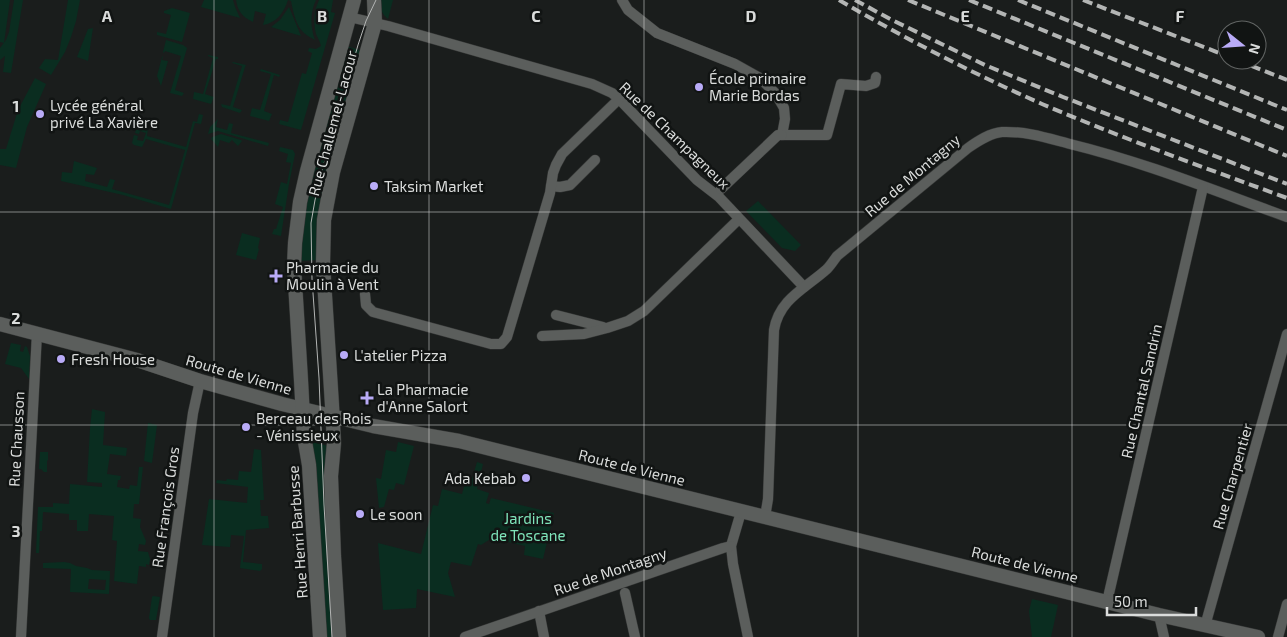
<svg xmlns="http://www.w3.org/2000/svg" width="1287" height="637" viewBox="0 0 1287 637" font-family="'Exo 2',sans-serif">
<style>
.green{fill:#0a2d20;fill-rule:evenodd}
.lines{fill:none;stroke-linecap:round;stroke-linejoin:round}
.street-casing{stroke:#353736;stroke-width:11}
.secondary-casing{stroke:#353736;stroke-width:15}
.street{stroke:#5b5e5c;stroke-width:10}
.secondary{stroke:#5b5e5c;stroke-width:14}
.tram{stroke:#b3b5b4;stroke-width:1}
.rail{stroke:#b3b5b4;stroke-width:4;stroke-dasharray:10 5;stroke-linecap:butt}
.grid{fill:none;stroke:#dadcdb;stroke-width:1;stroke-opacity:0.55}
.poi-dot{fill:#b9abf7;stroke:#111413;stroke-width:2}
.labels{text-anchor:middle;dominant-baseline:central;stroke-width:5;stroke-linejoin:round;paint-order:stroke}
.poi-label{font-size:15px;fill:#dadcdb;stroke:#111413;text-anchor:start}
.street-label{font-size:15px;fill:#dadcdb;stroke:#111413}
.park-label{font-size:15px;fill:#7fe5bb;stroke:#111413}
.grid-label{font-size:16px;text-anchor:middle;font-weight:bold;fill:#dadcdb;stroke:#111413;stroke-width:5;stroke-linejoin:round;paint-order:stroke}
</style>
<rect width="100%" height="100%" fill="#1a1d1c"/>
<g class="green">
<polygon points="0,0 10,0 4,43 0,42"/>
<polygon points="14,0 23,0 11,73 3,72 5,56 0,60 0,48 6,40 9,32"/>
<polygon points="68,0 80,0 76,21 71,37 65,52 51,75 39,68 45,59 58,60"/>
<polygon points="204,0 233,0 235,7 240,18 201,7"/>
<path d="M236 0H316C310 13 310 26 315 40 312 38 307 36 304 33 296 26 293 11 291 1L288 0C284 13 276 23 263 25L266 14 255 11 253 22C242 17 238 11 236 0Z"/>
<path d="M319 0H333L331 12 335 13 301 130 279 124 280 120 288 122 302 73 306 74 312 53 308 51 309 48 316 49 321 46C320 42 318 38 316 34 313 23 314 11 319 0Z"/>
<path d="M380 0H393L388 19C381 13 380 8 380 0Z"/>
<polygon points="289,7 301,36 271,27 280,20"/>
<polygon points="172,8 190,13 182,42 157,35 157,32 166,34 171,15 164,13 164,11"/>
<polygon points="93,28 88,61 77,57 88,29"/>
<polygon points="166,40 183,45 187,48 175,90 184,93 182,96 170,93 181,56 165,51 164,53 163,52"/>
<polygon points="346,46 363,51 319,260 298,261 300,223"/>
<polygon points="208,55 218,57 218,59 216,59 205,94 214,97 211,104 193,99 194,92 203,94 213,58 208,56"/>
<polygon points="163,56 162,60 168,61 161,86 157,76 162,57"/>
<polygon points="233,62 246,65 245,67 233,107 242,110 240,113 222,107 221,104 230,106 242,66 232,63"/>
<polygon points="261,69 280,75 279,77 274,75 264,111 272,114 269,121 250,116 252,108 260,110 271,74 260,71"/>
<polygon points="35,78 46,84 27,127 16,168 0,165 0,149 6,149 18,110"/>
<polygon points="199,114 203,115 201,124 195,123 171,209 123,195 61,181 62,172 72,173 74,161 97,168 94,175 86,174 85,181 107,187 110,179 115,180 112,189 169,205 185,150 146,139 142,147 134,145 132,143 134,135 138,136 137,140 143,141 146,133 140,131 139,134 135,133 137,126 139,125 148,128 147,136 186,147 193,121 197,122"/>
<polygon points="218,119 216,127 227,130 229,123 233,124 231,133 269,143 268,146 218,131 208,134 210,127"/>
<polygon points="221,134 241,140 242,141 238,146 232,140 229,143 220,140 218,147 211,139 212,137"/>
<polygon points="280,147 293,150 295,154 289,184 281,236 272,234 274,229 276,229 283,207 275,204 281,182 287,184 291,163 286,162 288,154 279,151"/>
<polygon points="758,201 801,245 795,251 782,248 746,211"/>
<polygon points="242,233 260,238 258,248 259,249 256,260 236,255"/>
<polygon points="11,343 21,345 20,351 23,352 25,346 27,347 30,356 29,379 21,368 5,364"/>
<polygon points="92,409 105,412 103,445 127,448 126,456 110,454 107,474 121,476 120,480 118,480 117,487 129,489 130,485 137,486 139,467 143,467 139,504 134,504 133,518 141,519 140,527 146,541 145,545 139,544 138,551 148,552 150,559 149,565 146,564 146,567 139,566 137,584 114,581 117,541 112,540 114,516 89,514 88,531 77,531 77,520 69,520 69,514 43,512 42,531 40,531 39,553 36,553 38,507 53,507 53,503 69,504 70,484 102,487 102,483 87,482 90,428"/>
<polygon points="148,423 157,425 152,463 144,461"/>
<polygon points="309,441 328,446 335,637 323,637"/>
<polygon points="398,442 414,446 404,485 396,483 394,490 389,489 384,507 379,508 376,478 381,479 386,450 396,452"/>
<polygon points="254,449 261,450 264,500 260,500 261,516 268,516 269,528 246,530 243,562 262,564 262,569 260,571 240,568 244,536 231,535 230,547 202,545 209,499 247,503 248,487 216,483 217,480 226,481 227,479 238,480 239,471 251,472"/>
<polygon points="40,452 48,452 48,460 47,461 47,472 44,472 41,469 39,469"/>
<polygon points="477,462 483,464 477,489 489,493 486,503 489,504 491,498 554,513 543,559 524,555 525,546 492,538 481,545 478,544 471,566 451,562 448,573 455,597 417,589 416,608 383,610 378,543 421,554 433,505 438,506 442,489 462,494 466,479 472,479"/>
<path d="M64 562 70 563 76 566 87 568 92 570 110 571 109 594 70 592 71 569 43 568V563ZM89 579 106 580 105 590 88 589Z"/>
<polygon points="153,596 160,597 156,620 150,620 149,618 152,597"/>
<polygon points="1032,599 1058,605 1051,637 1032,637 1029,611"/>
</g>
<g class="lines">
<g class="street-casing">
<g id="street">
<polyline points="622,0 628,10 657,33 735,64 760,78 776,94 784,108 785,119 782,135 827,135 841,84 866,86 875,83 876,77"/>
<polyline points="349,17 388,26 592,84 612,93 619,99 697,180 719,197 804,287"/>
<polyline points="551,186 560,187 570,185 595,160"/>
<polyline points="721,189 778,135 782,135"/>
<polyline points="365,294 366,305 373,312 491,344 501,344 507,337 550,193 553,173 556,165 562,154 619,99"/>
<polyline points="556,315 603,327"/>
<polyline points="542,336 584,334 607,328 628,321 644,311 739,219"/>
<polyline points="741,512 731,546 733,564 748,637"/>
<path d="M765 517 768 499 774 330C779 299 806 288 827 269 831 265 834 260 837 256L968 148C978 141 990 133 1002 132 1026 131 1047 138 1070 144 1144 162 1215 191 1287 217"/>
<polyline points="625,593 635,637"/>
<polyline points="1107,602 1203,187"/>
<polyline points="539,611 544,637"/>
<polyline points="1159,615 1164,637"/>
<polyline points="1205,626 1287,334"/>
<polyline points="21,637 37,333"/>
<polyline points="162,637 193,413 200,381"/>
<polyline points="465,637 723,548 731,546"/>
<polyline points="1278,637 1287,604"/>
</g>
</g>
<g class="secondary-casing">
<g id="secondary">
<polyline points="0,324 137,360 200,381 282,404 373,426 459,441 1159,615 1258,637"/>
<polyline points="320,637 309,465 304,436 301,380 294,266 295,243 300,202 307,171 354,0"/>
<polyline points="339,637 334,556 331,476 334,443 332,405 323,264 324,220 333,172 375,23 374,0"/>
</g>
</g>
<use href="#street" class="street"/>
<use href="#secondary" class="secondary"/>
<polyline class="tram" points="332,637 324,505 319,378 312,279 311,223 315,200 323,167 358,45 366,21 376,0"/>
<g class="rail">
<path d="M839 0C904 38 972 73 1042 104 1122 138 1205 168 1287 198"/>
<polyline points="855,0 892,20 985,65 1063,97 1287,184"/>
<polyline points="908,0 1287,156"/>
<polyline points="969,0 1287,130"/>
<polyline points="1018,0 1287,110"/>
<polyline points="1083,0 1227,56"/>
<polyline points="1237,60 1287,80"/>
</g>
</g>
<path class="grid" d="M214 0V637M429 0V637M644 0V637M858 0V637M1072 0V637M0 212H1287M0 425H1287"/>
<g class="poi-dot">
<circle cx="699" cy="87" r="5"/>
<circle cx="40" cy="114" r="5"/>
<circle cx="374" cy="186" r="5"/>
<path d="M273.5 268.5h5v5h5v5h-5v5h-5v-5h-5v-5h5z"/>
<circle cx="344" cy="355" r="5"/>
<circle cx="61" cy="359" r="5"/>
<path d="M364.5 390.5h5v5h5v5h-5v5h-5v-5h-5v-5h5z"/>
<circle cx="246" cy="427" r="5"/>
<circle cx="526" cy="478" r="5"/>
<circle cx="360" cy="514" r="5"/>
</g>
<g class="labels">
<g class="poi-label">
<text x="709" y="78">École primaire<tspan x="709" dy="17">Marie Bordas</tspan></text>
<text x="50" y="105">Lycée général<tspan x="50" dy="17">privé La Xavière</tspan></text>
<text x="384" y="186">Taksim Market</text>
<text x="286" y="267">Pharmacie du<tspan x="286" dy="17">Moulin à Vent</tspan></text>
<text x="354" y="355">L'atelier Pizza</text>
<text x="71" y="359">Fresh House</text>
<text x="377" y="389">La Pharmacie<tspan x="377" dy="17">d'Anne Salort</tspan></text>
<text x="256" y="418">Berceau des Rois<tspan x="256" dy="17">- Vénissieux</tspan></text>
<text x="516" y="478" text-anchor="end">Ada Kebab</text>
<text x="370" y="514">Le soon</text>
</g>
<g class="street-label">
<text transform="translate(332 123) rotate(-75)">Rue Challemel-Lacour</text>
<text transform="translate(675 135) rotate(44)">Rue de Champagneux</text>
<text transform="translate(912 175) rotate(-40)">Rue de Montagny</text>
<text transform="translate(239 374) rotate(16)">Route de Vienne</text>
<text transform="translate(1141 391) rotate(-77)">Rue Chantal Sandrin</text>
<text transform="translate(16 439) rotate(-87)">Rue Chausson</text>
<text transform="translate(632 467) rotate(14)">Route de Vienne</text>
<text transform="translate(1232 476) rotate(-74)">Rue Charpentier</text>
<text transform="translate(165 507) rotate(-82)">Rue François Gros</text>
<text transform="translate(297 532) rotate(-94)">Rue Henri Barbusse</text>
<text transform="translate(1025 564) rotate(14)">Route de Vienne</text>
<text transform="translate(610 571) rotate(-19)">Rue de Montagny</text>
</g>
<g class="park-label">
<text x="528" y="518">Jardins<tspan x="528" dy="17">de Toscane</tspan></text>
</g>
</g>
<g class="grid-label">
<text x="107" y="22">A</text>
<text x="322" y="22">B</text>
<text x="536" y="22">C</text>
<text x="751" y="22">D</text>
<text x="965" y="22">E</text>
<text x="1180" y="22">F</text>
<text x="16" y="112">1</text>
<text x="16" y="324">2</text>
<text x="16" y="537">3</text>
</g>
<g transform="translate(1242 45) rotate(107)"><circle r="24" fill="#111413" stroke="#616463"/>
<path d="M0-4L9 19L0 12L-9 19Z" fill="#b9abf7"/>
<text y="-8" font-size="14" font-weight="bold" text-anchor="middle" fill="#dadcdb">N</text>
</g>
<path d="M1107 607v8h89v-8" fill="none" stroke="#dadcdb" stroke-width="2.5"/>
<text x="1114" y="607" font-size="15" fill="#dadcdb" stroke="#111413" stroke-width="4" paint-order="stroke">50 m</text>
</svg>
